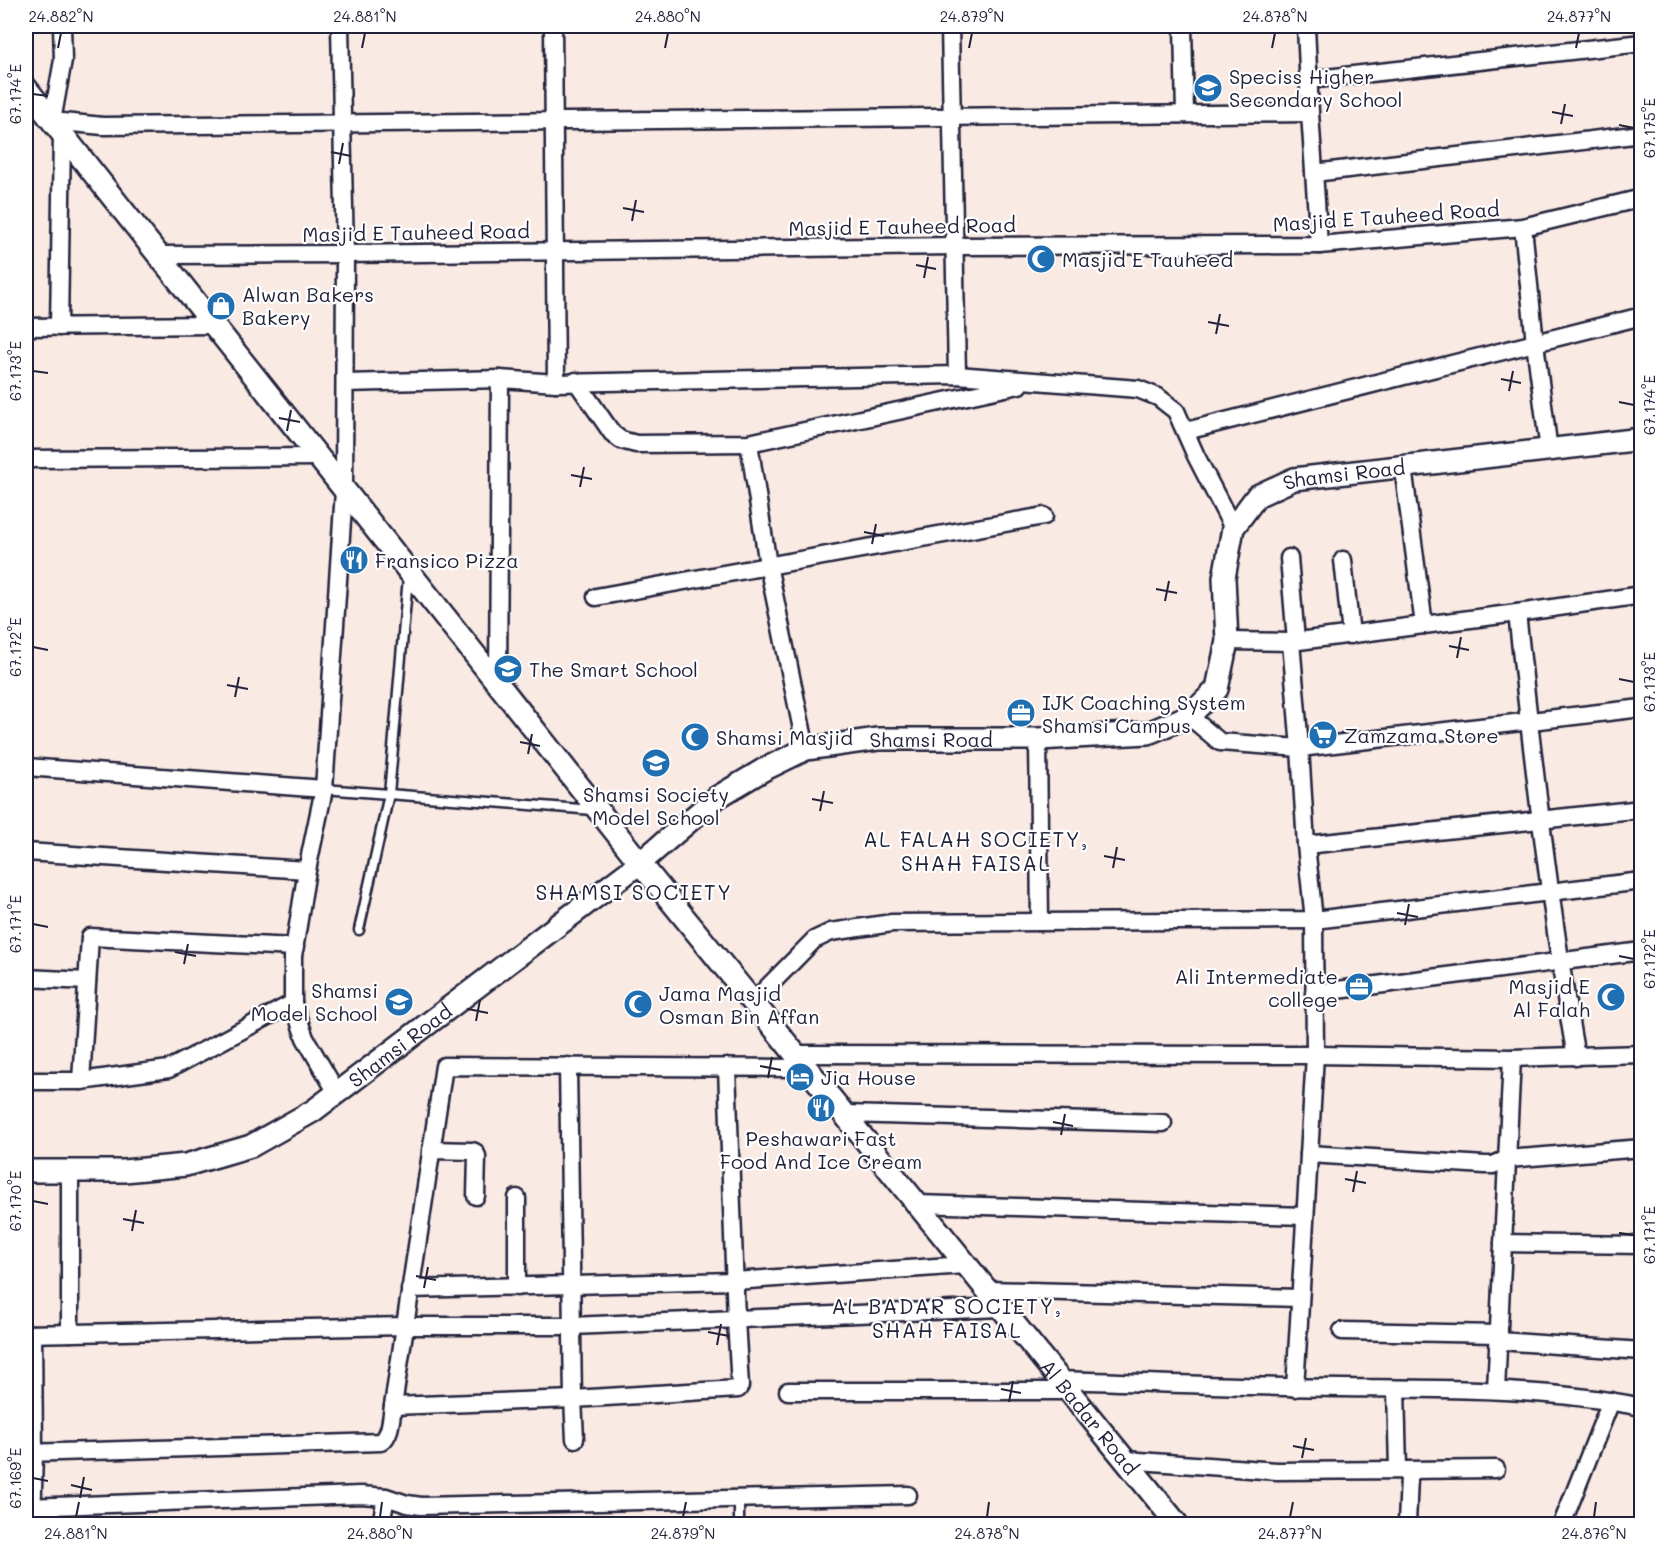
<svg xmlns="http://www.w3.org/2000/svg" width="1667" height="1550" viewBox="0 0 1667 1550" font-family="Mali,sans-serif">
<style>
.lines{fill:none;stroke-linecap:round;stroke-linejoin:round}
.service-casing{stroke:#22223b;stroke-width:13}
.minor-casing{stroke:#22223b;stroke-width:21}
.tertiary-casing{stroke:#22223b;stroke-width:26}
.service{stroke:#fff;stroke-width:8}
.minor{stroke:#fff;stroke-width:16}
.tertiary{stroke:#fff;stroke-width:21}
.ticks{fill:none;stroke:#22223b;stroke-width:2}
.labels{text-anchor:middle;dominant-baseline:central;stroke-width:4.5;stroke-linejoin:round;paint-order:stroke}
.poi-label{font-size:20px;fill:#22223b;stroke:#fff;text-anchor:start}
.street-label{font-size:20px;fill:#22223b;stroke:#fff}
.neighbourhood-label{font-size:21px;letter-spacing:1.5px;fill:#22223b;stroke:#fff}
.neatline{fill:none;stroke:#22223b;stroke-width:2}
.ticks-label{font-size:15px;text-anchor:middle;fill:#22223b}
</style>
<rect width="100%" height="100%" fill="#faeae4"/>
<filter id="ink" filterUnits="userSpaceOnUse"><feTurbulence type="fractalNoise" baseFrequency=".0167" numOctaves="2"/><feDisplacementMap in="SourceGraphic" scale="12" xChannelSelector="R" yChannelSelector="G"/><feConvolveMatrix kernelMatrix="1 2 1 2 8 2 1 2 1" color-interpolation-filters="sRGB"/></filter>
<g filter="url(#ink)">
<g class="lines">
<g class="service-casing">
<g id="service">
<polyline points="324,789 593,810"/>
<polyline points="359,930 389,794 408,577"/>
<polyline points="739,1498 739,1524"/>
</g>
</g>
<g class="minor-casing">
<g id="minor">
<polyline points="62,26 63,60 52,121 103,126 1310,113"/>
<polyline points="553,26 556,383"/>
<polyline points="950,26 957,375"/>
<polyline points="1183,26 1185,114"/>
<polyline points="1306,26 1310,113 1319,245"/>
<polyline points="1308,80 1642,43"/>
<polyline points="1314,173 1642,134"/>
<polyline points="1523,227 1535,343 1549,451"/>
<polyline points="158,255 345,254 955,246 1319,245 1523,227 1642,198"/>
<polyline points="26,327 213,325"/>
<polyline points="59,327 62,135"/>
<polyline points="576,381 612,433 621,440 636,444 749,443 1019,385"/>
<polyline points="345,383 500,379 556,383 957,375 1138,389 1158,397 1176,411 1196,456 1233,528"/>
<polyline points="1186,431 1642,316"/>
<polyline points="749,443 768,565 806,749"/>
<polyline points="26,459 318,457"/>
<polyline points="1403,467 1424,625"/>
<polyline points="1289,558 1296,641"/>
<polyline points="1343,560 1351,635"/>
<polyline points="596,597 1044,516"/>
<path d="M1517 613C1533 761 1550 910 1576 1057"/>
<polyline points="1227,641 1291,642 1517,613 1642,595"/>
<polyline points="1291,642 1300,748 1306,845 1314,920 1315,1055 1295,1388"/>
<polyline points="498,683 500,379"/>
<polyline points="1189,716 1220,742 1300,748 1642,708"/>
<polyline points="1038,739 1040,922"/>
<polyline points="26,767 324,789"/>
<polyline points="1306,845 1642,809"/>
<polyline points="26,852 307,870"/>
<polyline points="26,978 87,981"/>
<polyline points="1314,993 1642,951"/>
<polyline points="753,1002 814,940 831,932 892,923 1314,920 1642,881"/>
<polyline points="795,1054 1315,1055 1512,1058 1642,1054"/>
<polyline points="568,1066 573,1399 575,1439"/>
<polyline points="26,1081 81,1081 169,1069 293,1003"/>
<polyline points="81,1081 90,937 295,947"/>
<polyline points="337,1093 305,1038 293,1003 293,956 307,870 324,789 344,491 345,254 340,26"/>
<polyline points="845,1114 1163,1123"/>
<polyline points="431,1150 472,1151 475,1152 477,1156 476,1196"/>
<polyline points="1309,1154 1485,1165 1493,1165 1507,1159 1642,1148"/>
<polyline points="517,1198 517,1287"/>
<polyline points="917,1204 1305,1216"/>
<polyline points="1503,1243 1642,1245"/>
<polyline points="410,1289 734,1281 965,1265"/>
<polyline points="987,1290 1300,1298"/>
<polyline points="1342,1331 1499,1334"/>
<polyline points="70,1333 70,1171"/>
<polyline points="26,1334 405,1326 571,1326 1001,1308"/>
<polyline points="1499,1341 1642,1351"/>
<path d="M1060 1380C1154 1383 1248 1387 1342 1388 1442 1389 1543 1387 1642 1407"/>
<polyline points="1396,1389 1398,1469"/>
<polyline points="1496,1390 1512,1058"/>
<polyline points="788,1391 1068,1391"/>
<polyline points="393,1406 573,1399 738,1389 740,1386 736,1320 727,1067"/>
<path d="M26 1453 381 1442C391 1435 391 1418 393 1406L444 1066 807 1068"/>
<polyline points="1125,1460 1277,1471 1403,1470 1407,1472 1409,1477 1407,1524"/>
<polyline points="1406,1470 1496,1469"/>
<polyline points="26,1507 361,1495 386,1497 407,1504 421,1506 908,1495"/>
<polyline points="32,1524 34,1453 33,1334"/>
<polyline points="381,1524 386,1497"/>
<polyline points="1562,1524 1611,1401"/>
</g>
</g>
<g class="tertiary-casing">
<g id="tertiary">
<path id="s1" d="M26 88 640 863 1177 1524"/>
<path id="s2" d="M26 1171H124L186 1165 251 1146 313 1111 640 863 716 798 763 770 806 749 878 739H1038L1148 733 1189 716 1217 689 1227 641 1224 578 1233 528 1257 496 1294 479 1642 439"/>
</g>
</g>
<use href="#service" class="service"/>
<use href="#minor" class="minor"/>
<use href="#tertiary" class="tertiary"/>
</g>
</g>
<path class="ticks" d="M58 48 61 33M362 48 365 33M665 48 668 33M969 48 972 33M1272 48 1275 33M1576 48 1579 33M33 94 48 96M1552 112 1573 116M1561 124 1565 104M1619 125 1634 128M331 152 351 156M339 164 343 143M623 208 644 212M632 221 636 200M916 265 936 269M924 278 928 257M1208 322 1229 326M1216 334 1220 314M33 371 48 373M1501 379 1521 383M1509 391 1513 371M1619 402 1634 405M279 418 300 422M287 431 291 410M571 475 592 479M580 487 584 467M864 532 884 536M872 544 876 524M1156 589 1177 593M1165 601 1169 581M1449 646 1469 650M33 647 48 650M1457 658 1461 637M1619 679 1634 682M227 685 248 689M235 697 239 677M520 742 540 746M528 754 532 734M812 799 833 803M820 811 824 791M1104 856 1125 860M1113 868 1117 847M1397 913 1418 917M33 924 48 927M1405 925 1409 904M175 952 196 956M1619 956 1634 959M184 964 188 944M468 1009 488 1013M476 1021 480 1000M760 1066 781 1070M768 1078 772 1057M1053 1122 1073 1126M1061 1135 1065 1114M1345 1179 1366 1183M1353 1192 1357 1171M33 1201 48 1204M123 1219 144 1223M132 1231 136 1210M1619 1233 1634 1235M416 1276 436 1280M424 1288 428 1267M708 1332 729 1336M717 1345 721 1324M1001 1389 1021 1393M1009 1402 1013 1381M1293 1446 1314 1450M1302 1458 1306 1438M33 1478 48 1481M71 1485 92 1490M80 1498 84 1477M76 1517 79 1502M380 1517 382 1502M683 1517 686 1502M987 1517 989 1502M1290 1517 1293 1502M1594 1517 1596 1502"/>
<defs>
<g id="school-disc" transform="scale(1.5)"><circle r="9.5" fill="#1f6fb2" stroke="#fff"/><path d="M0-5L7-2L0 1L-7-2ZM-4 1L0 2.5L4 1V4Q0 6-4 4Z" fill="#fff"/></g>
<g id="mosque-disc" transform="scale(1.5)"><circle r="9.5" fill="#1f6fb2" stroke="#fff"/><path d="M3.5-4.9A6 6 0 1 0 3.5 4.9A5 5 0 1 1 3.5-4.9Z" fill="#fff"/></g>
<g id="shop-disc" transform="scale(1.5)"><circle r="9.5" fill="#1f6fb2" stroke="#fff"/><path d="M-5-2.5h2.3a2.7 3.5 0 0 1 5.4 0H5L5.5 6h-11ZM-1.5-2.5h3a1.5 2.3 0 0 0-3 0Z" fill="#fff"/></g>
<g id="restaurant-disc" transform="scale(1.5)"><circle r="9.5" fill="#1f6fb2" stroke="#fff"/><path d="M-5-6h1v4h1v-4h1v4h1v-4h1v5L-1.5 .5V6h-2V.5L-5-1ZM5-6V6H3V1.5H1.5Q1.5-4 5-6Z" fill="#fff"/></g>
<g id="office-disc" transform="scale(1.5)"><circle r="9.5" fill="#1f6fb2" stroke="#fff"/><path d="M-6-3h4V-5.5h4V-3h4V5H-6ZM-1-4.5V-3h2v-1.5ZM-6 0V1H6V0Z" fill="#fff"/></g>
<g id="supermarket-disc" transform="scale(1.5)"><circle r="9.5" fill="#1f6fb2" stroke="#fff"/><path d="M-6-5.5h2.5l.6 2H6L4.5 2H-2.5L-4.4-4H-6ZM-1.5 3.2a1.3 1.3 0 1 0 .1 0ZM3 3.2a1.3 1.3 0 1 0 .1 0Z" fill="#fff"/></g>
<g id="hotel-disc" transform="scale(1.5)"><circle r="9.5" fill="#1f6fb2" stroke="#fff"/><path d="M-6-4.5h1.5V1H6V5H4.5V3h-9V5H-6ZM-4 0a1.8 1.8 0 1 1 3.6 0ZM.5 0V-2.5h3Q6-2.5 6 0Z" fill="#fff"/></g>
</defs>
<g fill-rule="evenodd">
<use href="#school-disc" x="1208" y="88"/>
<use href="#mosque-disc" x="1041" y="259"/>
<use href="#shop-disc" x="221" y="306"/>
<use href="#restaurant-disc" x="354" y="560"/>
<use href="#school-disc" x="508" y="669"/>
<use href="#office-disc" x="1021" y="713"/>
<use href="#supermarket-disc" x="1323" y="735"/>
<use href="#mosque-disc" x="695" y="737"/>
<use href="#school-disc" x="656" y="763"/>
<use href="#office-disc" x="1359" y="987"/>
<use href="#mosque-disc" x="1611" y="997"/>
<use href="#school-disc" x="399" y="1002"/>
<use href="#mosque-disc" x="638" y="1004"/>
<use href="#hotel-disc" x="800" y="1077"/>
<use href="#restaurant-disc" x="821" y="1108"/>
</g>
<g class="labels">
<g class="poi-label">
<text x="1229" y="76">Speciss Higher<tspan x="1229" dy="23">Secondary School</tspan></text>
<text x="1062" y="259">Masjid E Tauheed</text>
<text x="242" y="294">Alwan Bakers<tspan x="242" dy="23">Bakery</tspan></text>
<text x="375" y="560">Fransico Pizza</text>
<text x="529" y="669">The Smart School</text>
<text x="1042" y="702">IJK Coaching System<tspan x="1042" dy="23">Shamsi Campus</tspan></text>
<text x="1344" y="735">Zamzama Store</text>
<text x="716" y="737">Shamsi Masjid</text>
<text x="656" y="794" text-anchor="middle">Shamsi Society<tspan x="656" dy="23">Model School</tspan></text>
<text x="1338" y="976" text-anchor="end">Ali Intermediate<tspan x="1338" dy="23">college</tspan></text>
<text x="1590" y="986" text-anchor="end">Masjid E<tspan x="1590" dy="23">Al Falah</tspan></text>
<text x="378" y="990" text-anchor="end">Shamsi<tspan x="378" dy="23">Model School</tspan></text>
<text x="659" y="993">Jama Masjid<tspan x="659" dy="23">Osman Bin Affan</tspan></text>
<text x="821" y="1077">Jia House</text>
<text x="821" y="1138" text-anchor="middle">Peshawari Fast<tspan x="821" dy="23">Food And Ice Cream</tspan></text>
</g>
<g class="street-label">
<text transform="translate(1386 216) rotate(-4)">Masjid E Tauheed Road</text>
<text transform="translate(902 226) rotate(-1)">Masjid E Tauheed Road</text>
<text transform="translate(416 232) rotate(-1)">Masjid E Tauheed Road</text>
<text stroke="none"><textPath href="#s2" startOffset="1632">Shamsi Road</textPath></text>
<text stroke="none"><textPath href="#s2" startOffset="1038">Shamsi Road</textPath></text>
<text stroke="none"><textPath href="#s2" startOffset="408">Shamsi Road</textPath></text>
<text stroke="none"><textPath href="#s1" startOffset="1702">Al Badar Road</textPath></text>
</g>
<g class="neighbourhood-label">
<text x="976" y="838">AL FALAH SOCIETY,<tspan x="976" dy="24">SHAH FAISAL</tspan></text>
<text x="634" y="891">SHAMSI SOCIETY</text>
<text x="947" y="1305">AL BADAR SOCIETY,<tspan x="947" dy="24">SHAH FAISAL</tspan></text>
</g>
</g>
<rect width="1667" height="1550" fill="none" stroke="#fff" stroke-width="66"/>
<rect x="33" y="33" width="1601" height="1484" class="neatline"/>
<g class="ticks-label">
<text x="61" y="22">24.882°N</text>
<text x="365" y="22">24.881°N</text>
<text x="668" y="22">24.880°N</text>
<text x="972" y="22">24.879°N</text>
<text x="1275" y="22">24.878°N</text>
<text x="1579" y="22">24.877°N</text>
<text transform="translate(16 94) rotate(-90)" y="5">67.174°E</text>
<text transform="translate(1650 128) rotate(-90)" y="5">67.175°E</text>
<text transform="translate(16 371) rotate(-90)" y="5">67.173°E</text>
<text transform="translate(1650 405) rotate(-90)" y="5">67.174°E</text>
<text transform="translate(16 647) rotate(-90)" y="5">67.172°E</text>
<text transform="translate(1650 682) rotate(-90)" y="5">67.173°E</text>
<text transform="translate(16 924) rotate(-90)" y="5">67.171°E</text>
<text transform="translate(1650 959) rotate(-90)" y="5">67.172°E</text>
<text transform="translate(16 1201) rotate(-90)" y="5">67.170°E</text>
<text transform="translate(1650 1235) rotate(-90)" y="5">67.171°E</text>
<text transform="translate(16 1478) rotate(-90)" y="5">67.169°E</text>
<text x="76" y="1539">24.881°N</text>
<text x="380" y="1539">24.880°N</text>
<text x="683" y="1539">24.879°N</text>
<text x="987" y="1539">24.878°N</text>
<text x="1290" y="1539">24.877°N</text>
<text x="1594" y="1539">24.876°N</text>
</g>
</svg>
